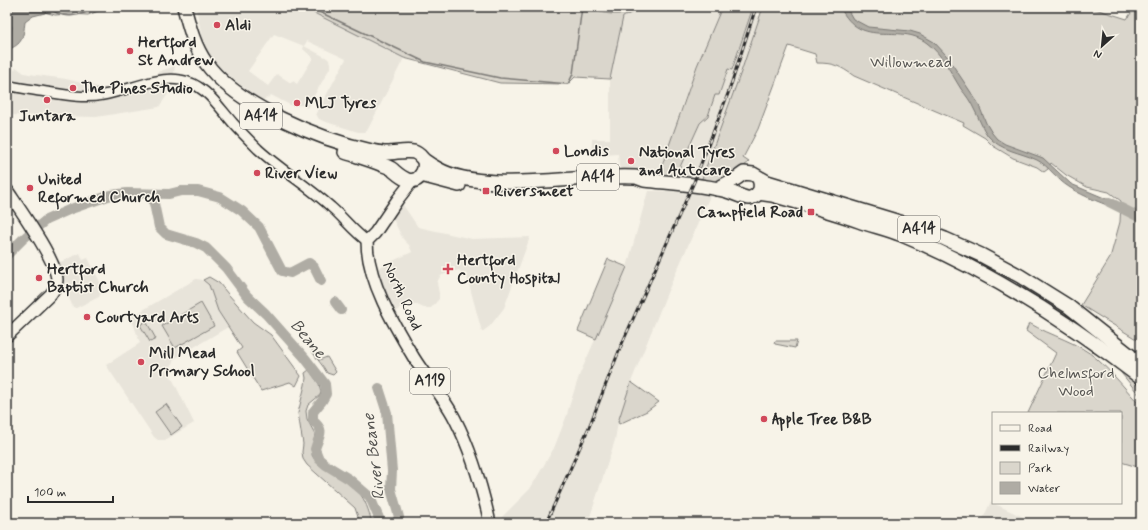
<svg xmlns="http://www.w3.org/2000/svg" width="1148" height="530" viewBox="0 0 1148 530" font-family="Mynerve,sans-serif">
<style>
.built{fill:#e8e4da;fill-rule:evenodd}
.green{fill:#dad6cc;stroke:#82807c}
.water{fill:#afaca4;stroke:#7a7874}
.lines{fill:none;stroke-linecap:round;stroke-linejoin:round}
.stream{stroke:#7a7874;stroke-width:1.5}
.river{stroke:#afaca4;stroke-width:10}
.minor-casing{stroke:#2b2b2b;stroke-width:12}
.major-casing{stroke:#2b2b2b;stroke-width:14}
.highway-casing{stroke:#2b2b2b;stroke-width:16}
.minor{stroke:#f7f3e8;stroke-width:9}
.major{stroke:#f7f3e8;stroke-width:11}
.highway{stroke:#f7f3e8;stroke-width:13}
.rail-casing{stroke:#2b2b2b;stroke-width:3}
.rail{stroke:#f7f3e8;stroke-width:1.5;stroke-dasharray:4.5;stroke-linecap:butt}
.poi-dot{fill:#d1495b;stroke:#f7f3e8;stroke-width:1.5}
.labels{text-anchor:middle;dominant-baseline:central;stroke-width:3;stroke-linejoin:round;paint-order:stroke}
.shield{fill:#f7f3e8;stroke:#686764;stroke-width:1}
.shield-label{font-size:15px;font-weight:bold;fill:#2b2b2b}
.poi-label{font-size:16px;font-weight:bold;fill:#2b2b2b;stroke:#f7f3e8;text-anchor:start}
.park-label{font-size:16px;fill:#575653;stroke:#f7f3e8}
.street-label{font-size:16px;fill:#2b2b2b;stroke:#f7f3e8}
.water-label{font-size:17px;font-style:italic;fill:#53524f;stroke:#f7f3e8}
</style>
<rect width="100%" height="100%" fill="#f7f3e8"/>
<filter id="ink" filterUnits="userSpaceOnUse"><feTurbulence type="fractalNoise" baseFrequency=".025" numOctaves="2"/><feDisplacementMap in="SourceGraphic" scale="8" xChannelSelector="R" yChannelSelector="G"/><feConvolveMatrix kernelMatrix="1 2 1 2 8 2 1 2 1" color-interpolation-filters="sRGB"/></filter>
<g filter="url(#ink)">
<g class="built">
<path d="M196 7H302L404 58 368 129 364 132H358L323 121 319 119 316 114 346 59 307 41 304 46 327 58 329 60 331 66 307 108 302 105 292 106 271 95 267 98 262 100 235 81 218 66 208 52 202 38ZM274 34 304 46 303 49 313 58 297 84 293 81 291 83 277 74 268 86 248 71Z"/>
<polygon points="645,7 722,7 697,66 679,114 662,176 622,171 619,166 618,154 591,156 592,139 610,139 610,79 623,17"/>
<polygon points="751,14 759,16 755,32 741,72 701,181 675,178 700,123 708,116 715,95 719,95 728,69 733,70"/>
<polygon points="175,66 172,88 159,107 96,117 8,115 7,116 7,94 8,90 73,102 75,93 17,83 9,78 13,69 15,70 16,67 24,73 29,74 66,79 110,90 154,79 158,72"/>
<polygon points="648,191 670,191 697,193 710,196 667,293 631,382 618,422 615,440 588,523 496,523 530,489 554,448 567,415 568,410 579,376 627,267"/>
<polygon points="403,205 418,227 472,239 530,237 504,308 490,326 482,332 466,273 462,273 459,270 442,275 439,278 437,283 439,293 439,299 431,308 424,308 417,305 406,304 399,308 397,312 384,288 378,268 412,252 409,245 403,239 392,217 399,208"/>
<polygon points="80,253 83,260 88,258 103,288 99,297 76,308 73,307 67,294 62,271 58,263"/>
<polygon points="196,279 203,280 209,285 218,311 228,327 174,359 169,372 194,423 165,440 158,440 154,437 106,365 140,343 131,317"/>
<polygon points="991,501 993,503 1036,523 981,523"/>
</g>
<g class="green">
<polygon points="27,7 108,7 88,15 70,14 55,15"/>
<polygon points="302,7 643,7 623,17 610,79 575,77 568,84 500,83 404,58"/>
<polygon points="722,7 753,7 732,70 728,69 719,95 715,95 708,116 700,123 675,178 662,176 660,171 697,66"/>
<path d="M763 7H1089L1127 19 1135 7H1141V342L1081 305 1110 258 1120 222 1121 201 1109 192 1087 187 1066 175 1051 163 1048 169 1044 172 1037 167 1013 158 993 146 985 138 963 125 964 123 854 76C840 66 834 63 817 63L815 54 789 46 758 129 743 158 749 162C733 175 723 184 701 181L741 72Z"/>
<polygon points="608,259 627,267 596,339 578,331"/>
<polygon points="209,277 219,283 228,294 253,322 271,335 301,376 296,386 290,382 261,391 237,352 242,348 218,311 209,285 203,280"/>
<polygon points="201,303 214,326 175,348 162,326"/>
<polygon points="146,321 156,339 150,342 140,325"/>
<path d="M1029 323C1051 336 1078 342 1097 359 1113 373 1127 391 1141 406V468L1121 462V413H1028L1056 353 1026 331Z"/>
<polygon points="775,341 797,341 795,348 775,344 774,342"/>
<path d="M314 350 319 360 327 357 336 372 333 375 327 373C323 365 317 360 312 351Z"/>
<polygon points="1117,366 1141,384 1141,397 1122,374"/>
<path d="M309 370 319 384 321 392 320 395 308 405 306 411 307 419 315 434 312 455C316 464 324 468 333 473 358 487 365 495 372 523H360L355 508 307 465 303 459 302 452 303 444 298 413 305 385 306 378 305 373Z"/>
<polygon points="631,382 659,402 647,411 619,424 618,422"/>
<polygon points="166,404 182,427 171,435 155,412"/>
</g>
<g class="water">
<path d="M27 7H53L50 11 46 10 45 13 33 16 25 22C23 38 23 44 7 50V40L9 39 12 27 9 22H7V12L11 9Z"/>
<path d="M840 7H846L853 19 868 27 910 31 920 34 934 42 946 55 978 103 986 123 992 133 997 139 1005 144 1043 158 1071 184 1121 205V211C1104 203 1085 198 1069 187 1057 180 1049 166 1037 160 1020 152 1001 151 988 136 982 128 979 118 974 109 971 102 966 95 961 89 951 73 942 54 927 43 898 21 862 51 840 7Z"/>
</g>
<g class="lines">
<g class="stream">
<path d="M48 7C64 22 81 15 99 7"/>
<polyline points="309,7 425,62 500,78 568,84 573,74 582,7"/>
</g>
<g class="river">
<path d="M600 7C612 12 623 10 636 7"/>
<path d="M152 194 159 227 166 234 196 243 206 248 226 268 247 296 266 314 305 358 325 384 326 394 322 401 313 412V421C326 431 319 435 315 449L319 459 326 465 349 479 370 497 381 523"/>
<polyline points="1109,202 1141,218"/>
<polyline points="7,255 23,239 46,220 71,209 88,203 111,195 127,193 169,194 181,191 198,191 220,197 242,211 259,227 282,271 290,273 309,263 314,267 321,281"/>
<polyline points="335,302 341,310"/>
<polyline points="379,388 387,413 392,471 391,489 399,517 396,523"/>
</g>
<g class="minor-casing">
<path id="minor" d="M7 85C18 88 29 89 40 91 61 94 82 99 103 95 127 91 156 76 180 80 204 83 218 106 233 123 241 132 249 140 258 149 281 170 308 186 331 207 344 218 353 231 367 241"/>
</g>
<g class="major-casing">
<g id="major">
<path d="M413 180 398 199 375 233 367 241C367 280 394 325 414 358 427 379 444 397 455 419 472 452 482 487 490 523"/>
<path d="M7 190C19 208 57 261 57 280 57 286 54 290 51 294L7 336"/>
</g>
</g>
<g class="highway-casing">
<g id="highway">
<path d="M184 7C189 26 194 46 206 63 237 106 321 140 372 151 377 152 382 153 387 153 396 153 405 150 414 152 420 154 421 158 425 161 429 164 434 167 438 169 455 179 478 181 497 182 544 184 590 175 636 177L644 180C672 183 700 184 727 191 734 193 745 199 750 198 760 196 762 187 759 179"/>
<path d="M345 152C357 156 371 160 383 165 386 166 392 168 394 171 401 177 413 187 421 175 424 171 425 166 424 161"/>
<polyline points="421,175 459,185"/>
<polyline points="717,189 737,178 744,173 753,174 767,182 906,224 945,239 981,255 1020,276 1068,306 1141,364"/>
<path d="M758 193 772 195C801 203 830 211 859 221 873 226 888 229 902 235 989 271 1067 321 1141 378"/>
</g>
</g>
<use href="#minor" class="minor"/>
<use href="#major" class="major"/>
<use href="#highway" class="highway"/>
<g class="rail-casing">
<polyline id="rail" points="546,523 589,427 621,346 694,182 729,91 756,7"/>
</g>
<use href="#rail" class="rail"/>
</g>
</g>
<g class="poi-dot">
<circle cx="217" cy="25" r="4"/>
<circle cx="130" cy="51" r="4"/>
<circle cx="73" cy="88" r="4"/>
<circle cx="47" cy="100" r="4"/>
<circle cx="297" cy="103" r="4"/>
<circle cx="556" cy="151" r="4"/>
<circle cx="631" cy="161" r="4"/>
<circle cx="257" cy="173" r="4"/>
<circle cx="30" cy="188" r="4"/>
<rect x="482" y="187" width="8" height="8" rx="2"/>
<rect x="807" y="208" width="8" height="8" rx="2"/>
<path d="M446 263h4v4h4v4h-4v4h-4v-4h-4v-4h4z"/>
<circle cx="39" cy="278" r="4"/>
<circle cx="87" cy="317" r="4"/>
<circle cx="141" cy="362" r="4"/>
<circle cx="764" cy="419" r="4"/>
</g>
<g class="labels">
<g class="shield">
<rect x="240" y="103" width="42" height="26" rx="3"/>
<rect x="577" y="164" width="42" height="26" rx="3"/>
<rect x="898" y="216" width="42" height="26" rx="3"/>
<rect x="410" y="368" width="40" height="26" rx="3"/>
</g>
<g class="shield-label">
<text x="261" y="116">A414</text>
<text x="598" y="177">A414</text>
<text x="919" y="229">A414</text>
<text x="430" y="381">A119</text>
</g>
<g class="poi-label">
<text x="225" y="25">Aldi</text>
<text x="138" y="42">Hertford<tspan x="138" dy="18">St Andrew</tspan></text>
<text x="81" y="88">The Pines Studio</text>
<text x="305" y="103">MLJ Tyres</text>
<text x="47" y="116" text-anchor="middle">Juntara</text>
<text x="564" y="151">Londis</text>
<text x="639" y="152">National Tyres<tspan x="639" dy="18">and Autocare</tspan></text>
<text x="265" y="173">River View</text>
<text x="38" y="179">United<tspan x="38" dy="18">Reformed Church</tspan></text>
<text x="494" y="191">Riversmeet</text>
<text x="803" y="212" text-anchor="end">Campfield Road</text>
<text x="457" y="260">Hertford<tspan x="457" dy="18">County Hospital</tspan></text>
<text x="47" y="269">Hertford<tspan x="47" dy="18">Baptist Church</tspan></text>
<text x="95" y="317">Courtyard Arts</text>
<text x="149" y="353">Mill Mead<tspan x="149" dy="18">Primary School</tspan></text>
<text x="772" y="419">Apple Tree B&amp;B</text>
</g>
<g class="park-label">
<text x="911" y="62">Willowmead</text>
<text x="1076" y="373">Chelmsford<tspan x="1076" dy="18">Wood</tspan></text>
</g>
<g class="street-label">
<text transform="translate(402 296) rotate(65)">North Road</text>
</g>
<g class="water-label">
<text transform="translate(308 339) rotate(50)">Beane</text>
<text transform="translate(374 457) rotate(-97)">River Beane</text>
</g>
</g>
<rect width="1148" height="530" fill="none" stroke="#f7f3e8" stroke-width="24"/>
<rect x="12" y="12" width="1124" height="506" fill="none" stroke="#2b2b2b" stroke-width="1.5" filter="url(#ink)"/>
<rect x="992" y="412" width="130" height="92" fill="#f7f3e8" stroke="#a5a39c"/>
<rect x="1000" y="425" width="20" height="6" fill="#f7f3e8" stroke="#a5a39c"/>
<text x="1028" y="432" font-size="12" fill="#2b2b2b">Road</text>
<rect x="1000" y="445" width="20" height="6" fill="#2b2b2b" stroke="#a5a39c"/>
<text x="1028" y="452" font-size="12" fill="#2b2b2b">Railway</text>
<rect x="1000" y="462" width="20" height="12" fill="#dad6cc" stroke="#a5a39c"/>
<text x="1028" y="472" font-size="12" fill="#2b2b2b">Park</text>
<rect x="1000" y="482" width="20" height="12" fill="#afaca4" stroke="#a5a39c"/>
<text x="1028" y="492" font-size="12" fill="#2b2b2b">Water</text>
<g transform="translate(1102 46) rotate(207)" stroke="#f7f3e8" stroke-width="3" paint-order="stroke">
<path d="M0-3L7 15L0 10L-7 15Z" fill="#2b2b2b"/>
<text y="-6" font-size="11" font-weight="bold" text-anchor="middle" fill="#2b2b2b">N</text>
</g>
<path d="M28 496v6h85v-6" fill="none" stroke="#2b2b2b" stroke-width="2"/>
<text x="34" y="496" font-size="12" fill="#2b2b2b" stroke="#f7f3e8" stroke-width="3" paint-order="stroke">100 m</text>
</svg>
